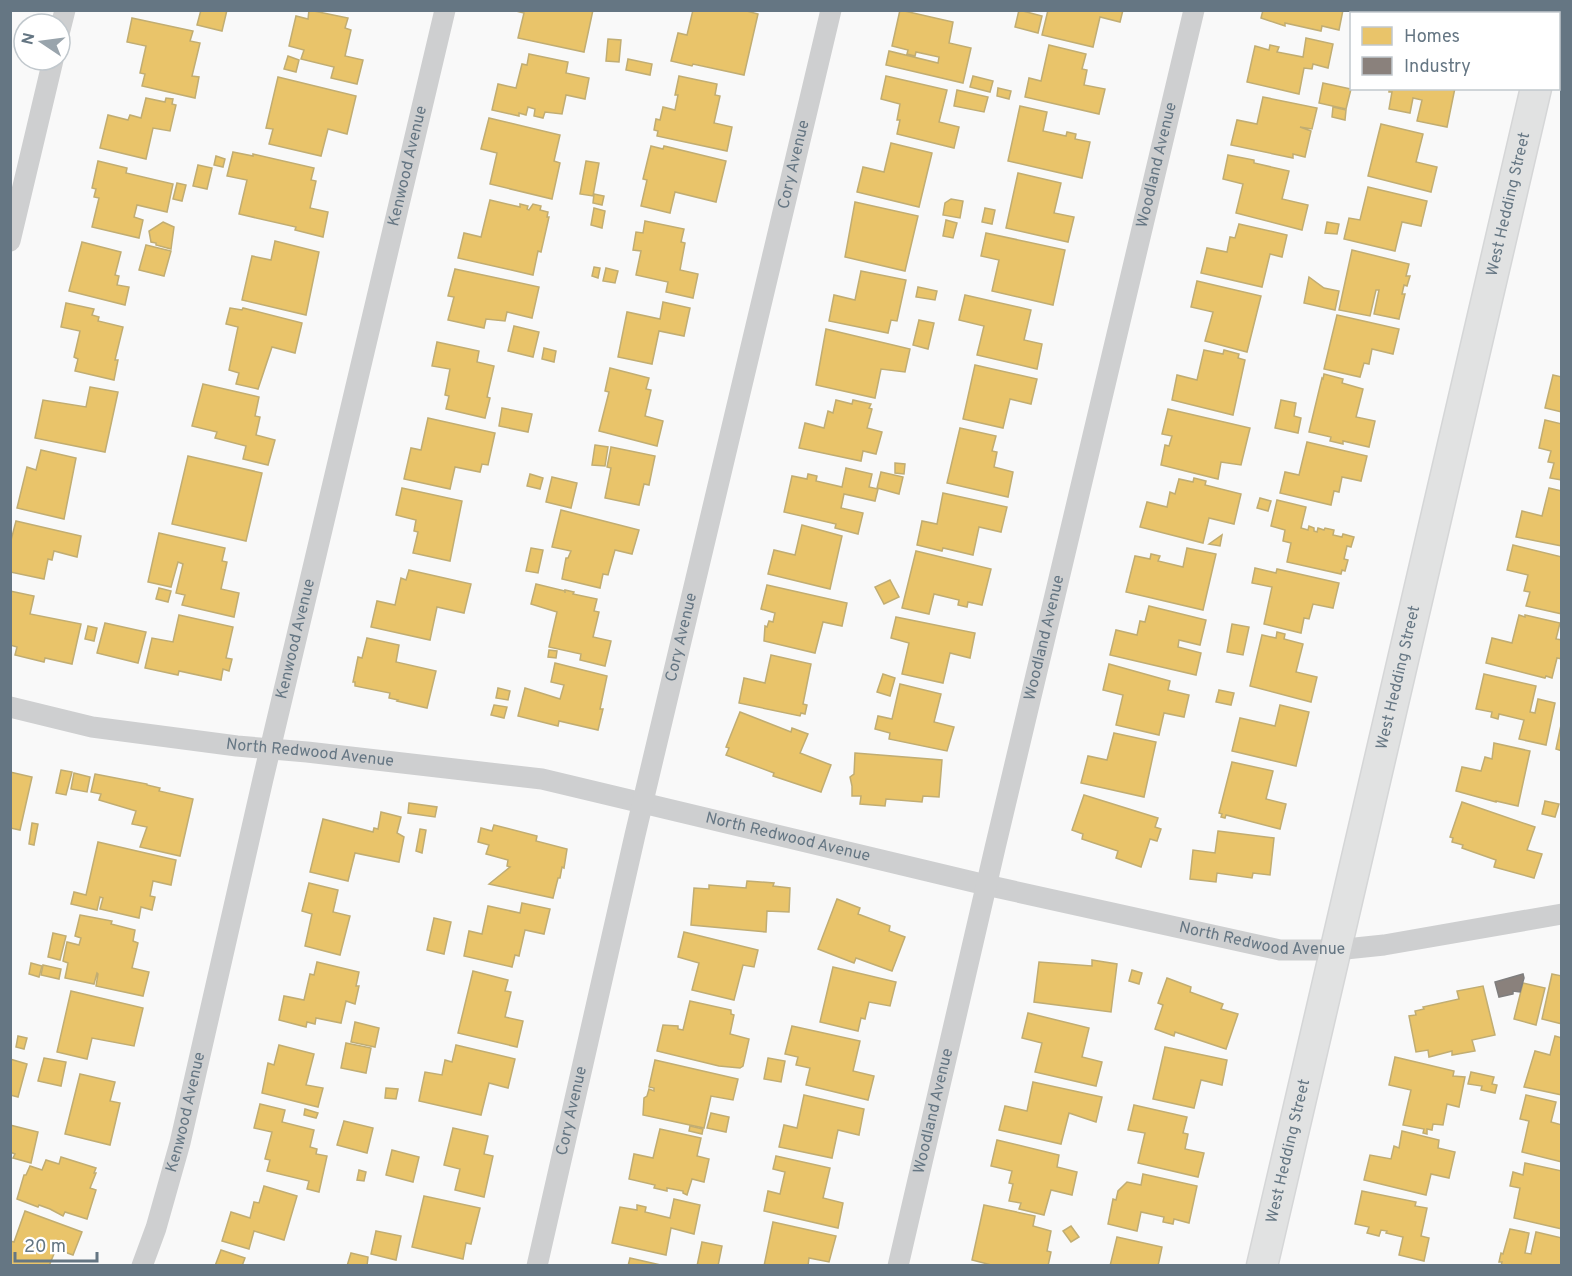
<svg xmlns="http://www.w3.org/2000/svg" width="1572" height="1276" viewBox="0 0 1572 1276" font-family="Overpass,sans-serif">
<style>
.homes{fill:#e9c46a;stroke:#c1ad72;stroke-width:1.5}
.industry{fill:#8a817c;stroke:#7f7e7e;stroke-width:1.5}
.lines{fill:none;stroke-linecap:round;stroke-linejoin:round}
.secondary-casing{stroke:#d5d6d7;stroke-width:33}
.minor{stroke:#cecfd0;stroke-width:21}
.secondary{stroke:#e1e2e2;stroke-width:30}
.labels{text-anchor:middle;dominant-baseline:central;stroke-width:6;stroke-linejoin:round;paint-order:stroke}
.street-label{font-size:16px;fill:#657683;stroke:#fff}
</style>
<rect width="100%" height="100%" fill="#f9f9f9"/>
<g class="homes">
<polygon points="201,10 227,10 222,31 197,25"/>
<polygon points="309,10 348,18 345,28 351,30 345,56 363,60 357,84 331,78 334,67 301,59 304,50 289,46 296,16 308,19"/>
<polygon points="512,10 593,10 584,52 518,38 524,13"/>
<polygon points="693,10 743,10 758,14 744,75 693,64 692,66 671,61 678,33 687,35"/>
<polygon points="900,10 953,22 949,43 971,48 963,83 886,65 889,51 938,63 939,57 916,52 915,56 907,54 908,50 892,46"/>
<polygon points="1019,10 1042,16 1038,33 1015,27"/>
<polygon points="1048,10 1057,11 1123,10 1120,22 1100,17 1093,47 1042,35"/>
<polygon points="1263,10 1343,10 1339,30 1322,26 1321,31 1285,23 1285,26 1261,18"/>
<polygon points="1394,10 1451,10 1451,14 1393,14"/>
<polygon points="132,18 193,31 190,41 200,43 192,76 199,77 195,98 142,86 145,74 140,73 146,46 127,42"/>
<polygon points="1306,38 1333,44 1328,68 1313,64 1312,69 1304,68 1299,94 1247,82 1255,46 1269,50 1270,45 1279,47 1277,52 1303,57"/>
<polygon points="608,39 621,40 619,62 606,61"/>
<polygon points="1049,45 1086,54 1082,69 1087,70 1084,85 1105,89 1099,114 1025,97 1029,78 1041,81"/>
<polygon points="529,54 568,62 566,73 589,78 585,99 566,95 562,114 545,112 543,118 534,116 535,109 528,107 526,115 519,113 519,116 492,110 498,84 516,88 522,64 527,65"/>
<polygon points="288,56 299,60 296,72 284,69"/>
<polygon points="628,59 652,64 650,75 626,70"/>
<polygon points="679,76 717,84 715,95 720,96 714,123 732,127 727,151 657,136 658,131 654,130 656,119 660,120 663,107 675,110 678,95 675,95"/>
<polygon points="886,76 947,90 939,122 959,127 954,148 897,134 900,120 897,120 900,104 881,99"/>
<polygon points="973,76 993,81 990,92 970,87"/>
<polygon points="278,77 356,96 347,134 328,129 321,156 269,144 273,129 266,128"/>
<polygon points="1323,83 1351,89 1346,109 1319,103"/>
<polygon points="998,88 1011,91 1009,99 997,96"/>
<polygon points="1389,88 1455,88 1447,127 1417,121 1422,100 1413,98 1410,113 1389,109 1392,92 1389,92"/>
<polygon points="957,90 988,97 984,112 954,106"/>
<polygon points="1263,97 1317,108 1312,129 1300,127 1311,131 1305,157 1293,154 1293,158 1231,145 1237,120 1257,124"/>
<polygon points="146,98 165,102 166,98 173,99 172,104 176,105 170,131 153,128 146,159 100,148 108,115 128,120 130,115 141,118"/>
<polygon points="1020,106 1047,112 1043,131 1066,136 1067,132 1076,134 1075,139 1090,142 1082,178 1008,161"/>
<polygon points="1333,107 1346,110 1345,120 1332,117"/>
<polygon points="489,118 560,135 554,161 560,163 552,199 490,184 497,153 481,149"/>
<polygon points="1381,124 1423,134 1416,162 1437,167 1431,192 1368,176"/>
<polygon points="891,143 932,153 919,207 857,192 863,167 884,172"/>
<polygon points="651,146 663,149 664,146 726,161 716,202 675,192 670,213 641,206 647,180 643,179"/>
<polygon points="233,152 253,156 253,154 314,168 311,180 316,181 310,208 328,212 323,237 295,230 296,227 239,214 247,180 227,176"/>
<polygon points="1228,155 1254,160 1254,163 1289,171 1282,199 1308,205 1302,230 1236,213 1243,184 1223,179"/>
<polygon points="216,156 225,159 223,167 214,165"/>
<polygon points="98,161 127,168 126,173 173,184 167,212 137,205 134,217 143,220 139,238 92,227 99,198 94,197 96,189 92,188"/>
<polygon points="586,161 599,163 593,196 580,194"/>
<polygon points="198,165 212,168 207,189 193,186"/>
<polygon points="1018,173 1061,183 1054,213 1074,217 1068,242 1006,228"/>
<polygon points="177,183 186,185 182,201 173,199"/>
<polygon points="1368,187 1427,201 1421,226 1402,222 1395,251 1344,239 1349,218 1360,220"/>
<polygon points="594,194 604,196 602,205 593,203"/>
<polygon points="951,199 963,201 960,218 943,215 945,203"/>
<polygon points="490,200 520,207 520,204 528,206 527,209 529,210 533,204 541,206 540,210 548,212 547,217 549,217 541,252 538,251 533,275 458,258 464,233 481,237"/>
<polygon points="855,202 918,216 905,271 845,257"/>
<polygon points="594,208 605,211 602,228 591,225"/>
<polygon points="985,208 995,210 992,224 982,222"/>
<polygon points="946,220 957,223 953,238 943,236"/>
<polygon points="645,221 684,229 681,242 685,243 680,270 698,274 693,298 666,292 668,282 636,275 641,251 633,250 636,232 643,233"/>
<polygon points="163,222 174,227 171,249 156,245 156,243 151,242 149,231"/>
<polygon points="1327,222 1339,224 1337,234 1325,233"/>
<polygon points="1239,224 1287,235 1282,257 1270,254 1262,287 1201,273 1207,248 1227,252 1230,237 1235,238"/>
<polygon points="986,233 1065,250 1053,305 992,291 999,260 981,256"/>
<polygon points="275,241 319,252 306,315 242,300 252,256 271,260"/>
<polygon points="82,242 121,252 115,275 119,276 117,285 129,287 125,305 69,291"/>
<polygon points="146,245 171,251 164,276 139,270"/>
<polygon points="1352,250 1409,264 1406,276 1410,276 1407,286 1404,285 1402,294 1405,294 1399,319 1374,314 1379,290 1376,290 1370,316 1339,310"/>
<polygon points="594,267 600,268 598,278 592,276"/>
<polygon points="606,268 618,271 615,283 603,281"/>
<polygon points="455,269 539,287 532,318 507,312 505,321 486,319 484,328 448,320 454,297 448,296"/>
<polygon points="861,271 906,280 897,321 891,320 888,333 829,321 834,295 855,300"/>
<polygon points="1309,277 1324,288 1339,291 1335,310 1304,303"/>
<polygon points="1197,281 1261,296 1247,352 1205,341 1213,312 1191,307"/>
<polygon points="918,287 937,291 935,300 916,297"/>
<polygon points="965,295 1031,310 1024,340 1042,344 1037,369 977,355 984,326 959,320"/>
<polygon points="663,302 690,308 684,336 659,331 652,364 618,357 627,312 660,319"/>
<polygon points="66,303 94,309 92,315 99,317 98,321 123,327 115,360 118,360 114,380 75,371 78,359 74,357 80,331 61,327"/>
<polygon points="230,308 242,310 243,308 302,323 295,353 272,347 258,389 236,384 239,373 229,370 238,327 226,324"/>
<polygon points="1337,315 1399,329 1393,354 1372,349 1369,364 1364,363 1360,377 1324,369"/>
<polygon points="919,320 934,323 928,349 913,345"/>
<polygon points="514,326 539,332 533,357 508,351"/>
<polygon points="826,329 910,349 905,372 881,369 875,398 816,385"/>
<polygon points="437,342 479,351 477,362 494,366 487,397 490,398 485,418 446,409 449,396 445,395 450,369 432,366"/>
<polygon points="544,348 556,351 554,362 542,359"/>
<polygon points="1204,350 1223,354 1224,350 1239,354 1238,358 1245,360 1233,415 1172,400 1177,375 1197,380"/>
<polygon points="975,365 1037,379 1031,404 1010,399 1003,428 963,419"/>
<polygon points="610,368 649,378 646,389 651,390 645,416 663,421 657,446 599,431 609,392 605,391"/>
<polygon points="1324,374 1343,379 1342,383 1363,389 1356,417 1375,421 1369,447 1343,441 1343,444 1330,441 1331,437 1309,432 1322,378 1323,379"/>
<polygon points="1553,375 1562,377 1562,412 1545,408"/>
<polygon points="203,384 259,397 255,416 260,417 256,435 275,440 268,465 243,459 246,446 215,438 217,432 192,426"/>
<polygon points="90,387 118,392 105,452 35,438 43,400 86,407"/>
<polygon points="836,400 852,404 853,400 871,404 869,408 872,409 867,428 882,432 876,454 863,451 861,461 799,448 805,423 824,428 828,411 833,413"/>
<polygon points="1281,400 1296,403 1294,416 1301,418 1298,433 1275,428"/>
<polygon points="502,408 532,414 528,432 499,426"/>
<polygon points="1168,409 1250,428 1241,465 1221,462 1218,479 1161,465 1165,445 1169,446 1172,436 1162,434"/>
<polygon points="428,418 495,433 488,465 482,464 480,472 455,467 450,489 404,479 411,448 421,450"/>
<polygon points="1545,420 1562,424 1562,480 1550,478 1554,463 1548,462 1551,451 1539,448"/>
<polygon points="960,428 996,436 992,451 997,452 994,467 1013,472 1008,497 947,483"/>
<polygon points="1307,442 1367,456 1361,481 1342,477 1339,492 1334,491 1331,505 1280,493 1285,472 1299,475"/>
<polygon points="595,445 608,447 605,466 592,465"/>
<polygon points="611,447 655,456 649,485 644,484 639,505 605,498 611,468 607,467"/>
<polygon points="41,450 76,458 64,519 17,508 27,467 36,470"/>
<polygon points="188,456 262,473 246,541 172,524"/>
<polygon points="895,463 905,464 904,474 895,473"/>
<polygon points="846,468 872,474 869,487 878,489 875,501 844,494 841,508 863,513 858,534 835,528 836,524 784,512 792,476 807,479 808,474 817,476 816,481 842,487"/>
<polygon points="881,472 903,477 899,494 877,488"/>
<polygon points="530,474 543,478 540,489 527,486"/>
<polygon points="552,477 577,483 571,508 546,502"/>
<polygon points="1194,478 1206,481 1205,485 1241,494 1234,524 1209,518 1203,543 1140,527 1147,502 1167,507 1170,492 1175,494 1179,479 1193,482"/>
<polygon points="402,488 462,501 450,561 413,553 418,532 414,531 416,520 396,515"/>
<polygon points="1549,488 1562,491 1562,546 1516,537 1522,511 1542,516"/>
<polygon points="943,493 1007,507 1001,532 979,527 973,555 943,548 942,551 917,545 922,521 937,524"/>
<polygon points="1260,498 1271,501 1268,511 1257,508"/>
<polygon points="1277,500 1306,507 1301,528 1308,530 1309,526 1314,528 1314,531 1317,532 1318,528 1324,530 1325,528 1334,530 1333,535 1342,537 1343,534 1354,537 1351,547 1347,546 1344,559 1348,560 1345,571 1342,570 1341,574 1287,562 1291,543 1283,541 1285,530 1271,526"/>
<polygon points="561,510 639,530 632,554 615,550 608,575 603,574 600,588 562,579 566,558 568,558 571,551 552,547"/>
<polygon points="16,521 81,536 77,557 54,551 52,560 48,559 44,579 10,572 10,544"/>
<polygon points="802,525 842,536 830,589 768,574 774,550 795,555"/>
<polygon points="159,533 225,548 222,561 227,562 221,589 239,593 234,617 182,605 185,595 176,593 183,564 178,562 171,587 148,582"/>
<polygon points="1222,535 1220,546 1209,544"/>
<polygon points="1513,545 1562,557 1562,614 1526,606 1530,592 1524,591 1528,575 1507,570"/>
<polygon points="531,548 543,550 538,573 526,571"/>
<polygon points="1187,548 1216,554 1203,610 1126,592 1135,556 1150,559 1151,554 1160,556 1158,561 1183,567"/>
<polygon points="916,551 991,569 982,605 968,602 967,607 958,605 959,600 934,594 929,614 902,608"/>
<polygon points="1255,568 1276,573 1277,569 1339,583 1333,608 1313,604 1309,619 1304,618 1301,633 1264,624 1272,587 1252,583"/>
<polygon points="409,570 471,584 464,613 437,607 430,640 371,627 377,601 395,605 401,578 406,580"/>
<polygon points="890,580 899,597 884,604 875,587"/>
<polygon points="536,584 565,591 565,593 565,590 574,592 573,594 597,599 594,611 599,612 593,637 611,641 605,666 580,660 581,654 549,647 557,612 531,604"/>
<polygon points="767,585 847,603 842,626 823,622 815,653 764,641 765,626 767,627 769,621 773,622 775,613 761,609"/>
<polygon points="159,588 171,591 168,602 156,599"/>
<polygon points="10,591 34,596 30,614 81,624 72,664 45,658 44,662 15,655 17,647 10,645"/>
<polygon points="1149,606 1206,620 1200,645 1179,640 1178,647 1201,653 1196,675 1110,655 1116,630 1137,635 1140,621 1145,622"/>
<polygon points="179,615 233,627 226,658 232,659 229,671 223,669 221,680 179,671 178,675 145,668 152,638 173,642"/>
<polygon points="1519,615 1525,617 1525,615 1560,623 1556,639 1562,640 1562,659 1557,658 1552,678 1546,676 1545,678 1486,663 1492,638 1512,643"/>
<polygon points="896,617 975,633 970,658 950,653 943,683 902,674 909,643 891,638"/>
<polygon points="105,623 146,632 138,663 97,653"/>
<polygon points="1232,624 1249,627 1243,655 1227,652"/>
<polygon points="88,626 97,628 94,641 85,639"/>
<polygon points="1277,632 1285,634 1284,639 1303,644 1296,672 1317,677 1311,702 1250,686 1262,635 1276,638"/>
<polygon points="367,638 399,645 396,662 436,671 427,708 397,701 398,700 389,698 390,693 355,686 355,682 353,682 358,657 362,658"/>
<polygon points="549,650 557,651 556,658 548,657"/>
<polygon points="771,655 811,664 803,704 807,705 805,714 801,713 800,716 739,703 744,678 765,683"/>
<polygon points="555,663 607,676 600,709 603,709 598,730 559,721 558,726 518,716 525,688 560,699 564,685 551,682"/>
<polygon points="1109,664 1170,681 1168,690 1189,695 1184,717 1164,713 1159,735 1116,725 1123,695 1103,690"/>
<polygon points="883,674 895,678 890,696 877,692"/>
<polygon points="1484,674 1536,686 1530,712 1535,713 1538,699 1555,703 1546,745 1519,739 1524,720 1499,714 1498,719 1491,717 1492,712 1476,709"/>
<polygon points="900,684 941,694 934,722 954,727 947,751 889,739 890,733 875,729 878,716 892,719"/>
<polygon points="498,688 510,691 508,700 496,698"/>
<polygon points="1219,690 1234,693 1231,705 1216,702"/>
<polygon points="494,705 507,707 504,718 491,715"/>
<polygon points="1280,705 1309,712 1296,766 1232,751 1240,718 1275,726"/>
<polygon points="740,712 791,732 792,728 808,734 800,753 831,765 821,792 773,776 774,773 726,755 729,748 726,747"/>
<polygon points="1561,725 1562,726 1562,751 1556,749"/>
<polygon points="1114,733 1156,742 1144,797 1081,783 1088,756 1107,760"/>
<polygon points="1494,743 1530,751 1518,806 1496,801 1496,802 1456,791 1462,767 1481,771 1485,757 1492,759"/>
<polygon points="855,753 942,760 939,797 923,796 922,802 886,799 885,806 860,804 861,796 852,796 852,786 850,777 854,774"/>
<polygon points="1232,762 1273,771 1266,799 1286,804 1280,829 1226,815 1225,818 1221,817 1222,814 1219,813"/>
<polygon points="61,770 72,772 66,795 56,793"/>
<polygon points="10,772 32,777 20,830 10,828"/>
<polygon points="74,773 90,777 87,792 71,789"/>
<polygon points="95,774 147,784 147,785 160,788 159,791 193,799 180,856 140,847 147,827 132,824 136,811 99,800 101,794 91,792"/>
<polygon points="1084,795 1158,818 1155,827 1161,829 1157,841 1150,839 1141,867 1116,858 1118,851 1082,839 1083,834 1072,830"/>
<polygon points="1545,801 1559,804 1555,817 1542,814"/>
<polygon points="1462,802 1535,827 1527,850 1542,854 1534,878 1494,867 1496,860 1462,848 1463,845 1452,842 1453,838 1450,837"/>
<polygon points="409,803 437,807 435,817 408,813"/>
<polygon points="381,812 401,817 397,833 404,837 399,862 355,853 348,881 310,872 323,819 373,832 374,828 378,829"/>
<polygon points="32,823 38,824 34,845 29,844"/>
<polygon points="494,825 537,836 536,841 567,849 564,868 562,867 560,878 558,878 553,898 489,884 510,867 507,866 508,860 486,854 489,845 478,842 481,828 492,831"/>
<polygon points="420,829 426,830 422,853 416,851"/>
<polygon points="1218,831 1274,838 1270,875 1253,873 1252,878 1217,873 1216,882 1190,879 1193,850 1215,853"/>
<polygon points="98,842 176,860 171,885 153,881 150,896 155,897 152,910 141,907 139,918 100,909 103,898 100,897 97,910 71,904 74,892 86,895"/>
<polygon points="747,881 774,883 773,886 790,888 789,912 767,911 766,932 691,925 694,888 709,889 709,885 746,888"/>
<polygon points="309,883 338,890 333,912 350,916 340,955 305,946 312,914 302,911"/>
<polygon points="837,899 860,908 858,914 890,926 889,931 905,937 892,971 856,958 854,963 818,949"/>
<polygon points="522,903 550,909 544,934 525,930 519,956 515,955 512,967 464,956 469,931 482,934 488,906 520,913"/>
<polygon points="80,915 112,921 111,924 135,930 133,941 138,943 132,968 149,972 143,996 96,986 98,974 97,973 94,984 65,978 68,963 63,961 67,942 79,945 81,938 75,936"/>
<polygon points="434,918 451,922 444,954 427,950"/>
<polygon points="684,932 758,950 754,967 743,965 734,1000 692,990 699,963 678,957"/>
<polygon points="53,933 66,936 60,960 48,957"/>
<polygon points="1092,960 1117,964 1111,1012 1034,1002 1039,962 1092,966"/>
<polygon points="317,962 359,972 356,986 359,986 355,1004 346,1001 341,1023 316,1018 315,1024 307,1022 306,1027 279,1020 284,996 304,1000 310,974 314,975"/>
<polygon points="31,963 42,966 39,977 29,974"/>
<polygon points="43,965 61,969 59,979 41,975"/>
<polygon points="833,967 896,982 890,1006 869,1002 865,1019 861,1018 858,1031 820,1022"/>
<polygon points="1132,970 1142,973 1139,984 1129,981"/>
<polygon points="473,971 508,980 505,991 511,992 505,1017 523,1021 517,1047 458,1033"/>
<polygon points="1552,974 1562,976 1562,1024 1542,1019"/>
<polygon points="1167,978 1191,987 1190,992 1223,1004 1221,1009 1238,1014 1226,1049 1175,1032 1174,1036 1155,1029 1163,1005 1158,1003"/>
<polygon points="1523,983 1545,988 1536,1025 1514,1019"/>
<polygon points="1483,986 1495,1035 1472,1040 1475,1051 1452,1055 1452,1051 1429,1057 1428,1050 1416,1052 1409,1016 1416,1015 1415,1011 1424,1009 1423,1007 1459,999 1457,991"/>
<polygon points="71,991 143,1008 134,1046 92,1038 87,1059 57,1052"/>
<polygon points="690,1001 731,1010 731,1014 734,1015 730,1034 749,1039 743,1066 740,1068 719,1066 657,1051 663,1025 678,1026 678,1029 683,1030"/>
<polygon points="1028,1013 1089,1028 1082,1057 1102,1062 1096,1086 1035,1072 1042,1043 1022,1038"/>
<polygon points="355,1022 379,1028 375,1047 351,1042"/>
<polygon points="792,1026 860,1041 853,1071 874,1076 868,1100 806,1085 810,1068 796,1065 798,1057 785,1054"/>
<polygon points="18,1036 27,1038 24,1049 16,1047"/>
<polygon points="1555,1036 1562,1038 1562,1095 1524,1087 1535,1051 1550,1055"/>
<polygon points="346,1043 371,1048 366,1073 341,1068"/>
<polygon points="279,1045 314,1054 306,1085 323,1088 318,1107 262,1093 268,1063 274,1065"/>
<polygon points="456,1045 515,1059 508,1088 489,1083 481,1115 419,1101 425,1072 442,1075 445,1060 452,1062"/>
<polygon points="1165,1047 1227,1060 1222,1085 1201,1080 1194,1108 1153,1099"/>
<polygon points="1395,1057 1454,1071 1453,1076 1465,1077 1459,1107 1447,1104 1443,1125 1433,1124 1432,1130 1427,1129 1427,1134 1423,1133 1424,1129 1403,1125 1411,1090 1389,1085"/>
<polygon points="44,1058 66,1062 61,1086 38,1081"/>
<polygon points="768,1058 785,1061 781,1082 764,1079"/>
<polygon points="10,1059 27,1064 18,1097 10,1095"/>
<polygon points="655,1060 738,1079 733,1100 711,1096 704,1128 643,1115 644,1098 647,1096 649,1089 654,1091 654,1088 649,1087"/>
<polygon points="1471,1072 1494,1077 1492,1084 1497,1085 1495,1093 1481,1090 1482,1086 1468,1084"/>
<polygon points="80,1074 115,1082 110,1101 120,1103 110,1145 65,1134"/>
<polygon points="1033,1082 1102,1097 1096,1122 1069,1113 1061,1144 999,1130 1005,1106 1027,1111"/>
<polygon points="386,1088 398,1089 396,1099 385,1098"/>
<polygon points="804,1095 864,1109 859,1135 838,1130 832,1158 779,1147 784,1125 797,1128"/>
<polygon points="1526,1095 1556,1102 1551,1122 1562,1125 1562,1162 1522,1152 1529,1121 1520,1119"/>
<polygon points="260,1104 285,1110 282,1122 314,1130 310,1147 317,1149 316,1154 327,1156 319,1192 307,1189 309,1181 267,1171 270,1160 265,1159 272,1132 254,1128"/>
<polygon points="1134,1105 1187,1117 1183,1133 1188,1134 1185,1149 1204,1153 1198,1177 1138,1163 1145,1133 1128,1130"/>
<polygon points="305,1109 318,1113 316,1118 304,1115"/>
<polygon points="711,1113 729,1117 726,1132 707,1128"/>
<polygon points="344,1121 373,1128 367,1153 337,1145"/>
<polygon points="10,1125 38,1132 31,1163 13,1158 15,1154 10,1152"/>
<polygon points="690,1126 703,1129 702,1134 689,1131"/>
<polygon points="453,1128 488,1136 484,1154 493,1156 484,1197 455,1190 460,1169 444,1165"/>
<polygon points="660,1129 701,1138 697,1156 709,1159 704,1182 692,1179 687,1195 683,1193 683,1191 667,1188 667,1191 654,1188 655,1185 629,1179 634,1154 653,1158"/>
<polygon points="1402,1131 1439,1140 1438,1148 1455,1152 1449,1178 1431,1174 1426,1195 1364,1180 1370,1155 1391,1159 1394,1146 1399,1148"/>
<polygon points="997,1140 1059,1155 1057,1167 1077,1172 1072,1195 1051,1190 1044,1215 1019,1209 1021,1203 1009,1201 1013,1184 1009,1183 1012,1171 991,1166"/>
<polygon points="392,1150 419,1157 413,1182 386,1175"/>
<polygon points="776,1156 830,1168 823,1198 843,1203 838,1228 764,1211 768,1191 780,1194 785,1172 773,1169"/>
<polygon points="61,1157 96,1168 94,1173 96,1173 90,1188 96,1190 87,1219 65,1212 63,1216 50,1209 39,1205 38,1207 17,1199 24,1175 26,1175 30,1166 42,1170 46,1160 59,1164"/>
<polygon points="1525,1163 1562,1171 1562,1229 1514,1218 1520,1188 1510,1186 1513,1172 1523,1175"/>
<polygon points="359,1170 366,1172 364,1181 357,1180"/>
<polygon points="1143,1174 1197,1186 1189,1223 1174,1219 1173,1224 1163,1222 1164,1217 1141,1212 1137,1231 1108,1224 1113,1199 1116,1200 1118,1191 1127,1182 1141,1185"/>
<polygon points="264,1186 297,1196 284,1240 254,1231 249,1249 222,1241 231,1212 250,1218 254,1202 259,1203"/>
<polygon points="1362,1191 1416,1202 1415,1206 1427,1208 1421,1236 1429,1238 1424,1261 1399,1255 1403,1237 1386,1233 1387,1231 1381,1230 1379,1236 1367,1233 1369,1227 1355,1224"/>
<polygon points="424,1196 480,1208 471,1244 466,1243 463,1259 412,1247"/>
<polygon points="674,1199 700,1205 694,1234 671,1228 666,1255 612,1243 620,1207 637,1210 637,1205 646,1207 645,1212 670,1218"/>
<polygon points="984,1205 1035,1216 1033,1226 1051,1231 1047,1251 1051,1252 1048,1266 995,1266 972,1260"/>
<polygon points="25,1211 82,1232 73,1255 56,1249 49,1266 10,1266 10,1241 14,1242"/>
<polygon points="773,1222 836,1236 829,1262 809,1258 808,1266 764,1266"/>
<polygon points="1071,1226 1079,1237 1071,1242 1063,1231"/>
<polygon points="1510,1229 1529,1233 1525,1253 1531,1254 1536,1232 1562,1238 1562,1266 1501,1266 1502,1262 1499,1262 1501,1253 1503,1254"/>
<polygon points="376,1231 401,1236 396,1260 371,1254"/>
<polygon points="1117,1237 1162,1247 1158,1266 1110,1266"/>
<polygon points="702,1242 722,1246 718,1266 697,1266"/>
<polygon points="221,1250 245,1258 242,1266 215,1266"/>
<polygon points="351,1253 368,1257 367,1266 347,1266"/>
<polygon points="630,1258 665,1266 628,1266"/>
</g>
<polygon class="industry" points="1523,974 1524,978 1520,992 1513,991 1513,994 1499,997 1495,982"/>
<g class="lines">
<g class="secondary-casing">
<g id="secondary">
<polyline points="1554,14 1554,10"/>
<path id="s5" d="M1262 1266 1536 88"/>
</g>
</g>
<g class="minor">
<polyline points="60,30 65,10"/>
<polyline points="10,241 53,60"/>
<path id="s1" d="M10 707 92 727 237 746 307 752 542 779 986 885 1280 950H1336L1384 945 1562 914"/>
<path id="s2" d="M142 1266 156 1228 180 1143 263 779 445 10"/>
<path id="s3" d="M537 1266 635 835 831 10"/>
<path id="s4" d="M898 1266 995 848 1194 10"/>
</g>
<use href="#secondary" class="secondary"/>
</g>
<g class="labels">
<g class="street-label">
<text stroke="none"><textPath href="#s3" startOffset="1131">Cory Avenue</textPath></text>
<text stroke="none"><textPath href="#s4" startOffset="1131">Woodland Avenue</textPath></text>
<text stroke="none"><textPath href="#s2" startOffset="1132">Kenwood Avenue</textPath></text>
<text stroke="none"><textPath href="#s5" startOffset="1090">West Hedding Street</textPath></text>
<text stroke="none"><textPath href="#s3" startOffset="645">Cory Avenue</textPath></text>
<text stroke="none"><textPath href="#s4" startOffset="645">Woodland Avenue</textPath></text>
<text stroke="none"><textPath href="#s2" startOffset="646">Kenwood Avenue</textPath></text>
<text stroke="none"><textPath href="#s5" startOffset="604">West Hedding Street</textPath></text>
<text stroke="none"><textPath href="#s1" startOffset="304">North Redwood Avenue</textPath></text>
<text stroke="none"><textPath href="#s1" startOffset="790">North Redwood Avenue</textPath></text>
<text stroke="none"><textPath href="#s1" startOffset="1276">North Redwood Avenue</textPath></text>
<text stroke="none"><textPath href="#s3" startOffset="159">Cory Avenue</textPath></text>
<text stroke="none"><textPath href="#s4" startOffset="159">Woodland Avenue</textPath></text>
<text stroke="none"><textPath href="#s2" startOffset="160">Kenwood Avenue</textPath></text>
<text stroke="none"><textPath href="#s5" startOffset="118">West Hedding Street</textPath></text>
</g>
</g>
<rect width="1572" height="1276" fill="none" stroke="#657683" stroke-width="24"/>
<rect x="1350" y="12" width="210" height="78" fill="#ffffff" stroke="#c1c8cd" stroke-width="1.5"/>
<rect x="1362" y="27" width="30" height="18" fill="#e9c46a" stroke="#c1c8cd" stroke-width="1.5"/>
<text x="1404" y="42" font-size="18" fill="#657683">Homes</text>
<rect x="1362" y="57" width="30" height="18" fill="#8a817c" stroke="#c1c8cd" stroke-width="1.5"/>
<text x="1404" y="72" font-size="18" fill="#657683">Industry</text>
<g transform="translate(42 42) rotate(283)"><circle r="28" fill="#ffffff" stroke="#c1c8cd" stroke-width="1.5"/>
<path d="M0-4.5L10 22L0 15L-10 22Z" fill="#99a4ac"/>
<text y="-9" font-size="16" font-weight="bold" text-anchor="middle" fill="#657683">N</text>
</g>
<path d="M15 1252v9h82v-9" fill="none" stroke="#657683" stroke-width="3"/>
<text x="24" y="1252" font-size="18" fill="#657683" stroke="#ffffff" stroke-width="4.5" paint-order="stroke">20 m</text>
</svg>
